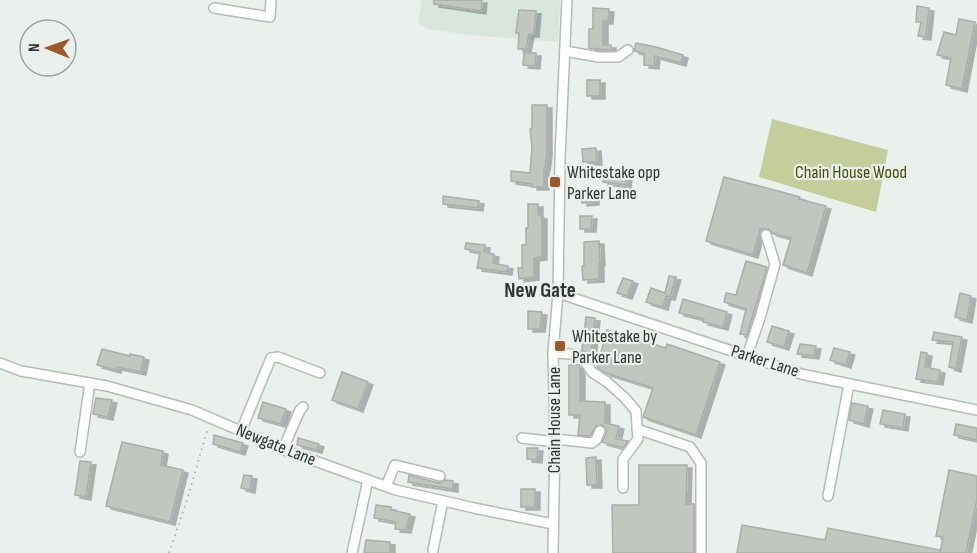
<svg xmlns="http://www.w3.org/2000/svg" width="977" height="553" viewBox="0 0 977 553" font-family="'Sofia Sans Condensed',sans-serif">
<style>
.built{fill:#d8e6de}
.green{fill:#c4ce9b}
.building{fill:#c2c6c1;stroke:#aaaea9;stroke-width:1.5;filter:url(#shadow)}
.lines{fill:none;stroke-linecap:round;stroke-linejoin:round}
.minor-casing{stroke:#b5bbb8;stroke-width:12}
.path{stroke:#9fa3a0;stroke-width:1.5;stroke-dasharray:1.5 4.5;stroke-linecap:butt}
.minor{stroke:#fff;stroke-width:9}
.poi-dot{fill:#9c5829;stroke:#eaf0ec;stroke-width:2}
.labels{text-anchor:middle;dominant-baseline:central;stroke-width:4.5;stroke-linejoin:round;paint-order:stroke}
.poi-label{font-size:18px;fill:#313432;stroke:#eaf0ec;text-anchor:start}
.park-label{font-size:18px;fill:#465000;stroke:#eaf0ec}
.street-label{font-size:18px;fill:#313432;stroke:#eaf0ec}
.quarter-label{font-size:21px;font-weight:bold;fill:#313432;stroke:#eaf0ec}
</style>
<defs>
<filter id="shadow"><feDropShadow dx="5" dy="3" stdDeviation="0" flood-color="#0004"/></filter>
</defs>
<rect width="100%" height="100%" fill="#eaf0ec"/>
<polygon class="built" points="422,0 560,0 558,42 471,35 428,29 418,23"/>
<polygon class="green" points="772,119 888,150 876,212 759,177"/>
<g class="building">
<polygon points="434,0 482,0 481,11 434,4"/>
<polygon points="917,6 929,8 926,37 918,36 921,22 916,22"/>
<polygon points="593,8 609,9 608,21 603,21 603,45 611,45 611,50 600,50 600,49 589,48 589,29 593,29"/>
<polygon points="519,10 536,11 534,34 529,34 526,49 518,49 519,33 516,33"/>
<polygon points="959,19 975,22 962,89 946,85 951,58 937,55 944,32 956,35"/>
<polygon points="636,43 656,47 683,55 681,63 655,56 654,66 644,65 644,53 634,51"/>
<polygon points="524,53 536,53 535,66 523,65"/>
<rect x="587" y="80" width="13" height="16"/>
<polygon points="532,105 547,105 547,154 545,168 544,168 544,187 532,187 532,184 511,181 511,171 530,173 532,148 530,129 532,128"/>
<polygon points="596,148 597,162 583,162 582,149"/>
<polygon points="604,172 627,175 626,185 603,182"/>
<polygon points="724,177 782,192 800,197 799,199 826,206 807,273 783,265 791,238 772,233 768,229 760,229 753,255 706,241"/>
<polygon points="582,192 594,192 594,202 582,203"/>
<polygon points="443,196 479,201 478,208 443,204"/>
<polygon points="528,204 538,204 538,215 542,216 542,257 534,258 534,277 519,279 518,268 522,268 522,245 526,245 526,228 528,228"/>
<polygon points="580,216 592,216 591,229 580,229"/>
<polygon points="599,241 600,263 599,263 599,279 583,280 582,266 584,266 584,242"/>
<polygon points="466,243 485,245 484,252 494,254 493,263 508,266 507,272 477,268 480,252 465,249"/>
<polygon points="746,261 767,267 747,335 740,334 746,309 724,302 726,293 736,295"/>
<polygon points="669,276 676,277 670,297 666,296 663,307 646,302 651,288 665,293"/>
<polygon points="623,278 633,281 627,296 617,293"/>
<polygon points="960,293 971,296 967,320 955,317"/>
<polygon points="683,299 727,312 723,327 703,322 704,319 679,313"/>
<polygon points="528,311 542,312 540,329 528,329"/>
<polygon points="586,317 595,318 591,356 582,350"/>
<polygon points="772,326 789,331 784,347 767,342"/>
<polygon points="607,330 666,348 667,344 720,362 696,435 643,417 653,388 606,373 597,367"/>
<polygon points="934,332 962,337 956,369 949,367 953,342 932,340"/>
<polygon points="800,344 816,346 814,356 797,354"/>
<polygon points="834,348 850,352 846,365 830,360"/>
<polygon points="102,349 130,356 130,354 144,357 141,372 117,367 116,370 97,365"/>
<polygon points="921,352 927,353 925,367 940,370 938,382 916,379"/>
<polygon points="569,365 579,365 580,367 580,401 605,402 605,423 619,426 616,439 628,441 623,448 602,442 607,431 606,428 602,425 596,426 590,436 578,435 580,415 569,415"/>
<polygon points="342,372 368,382 358,409 332,400"/>
<polygon points="96,398 112,400 108,417 93,414"/>
<polygon points="263,402 286,409 281,424 258,418"/>
<polygon points="852,403 868,406 864,424 849,420"/>
<polygon points="883,410 905,414 903,428 880,424"/>
<polygon points="956,424 977,428 977,440 954,435"/>
<polygon points="214,435 243,443 240,452 213,444"/>
<polygon points="298,438 319,444 317,450 297,445"/>
<polygon points="122,442 163,451 161,465 183,470 170,522 106,506"/>
<polygon points="527,448 538,448 537,460 527,459"/>
<polygon points="596,457 597,485 587,485 586,458"/>
<polygon points="80,461 91,462 86,497 75,495"/>
<polygon points="639,465 687,465 686,504 694,504 694,553 613,553 612,505 639,505"/>
<polygon points="949,470 977,476 977,499 966,553 940,553 943,537 936,536"/>
<polygon points="244,475 252,476 250,490 241,488"/>
<polygon points="409,475 438,483 442,482 445,480 453,481 453,489 408,482"/>
<rect x="521" y="489" width="14" height="18"/>
<polygon points="376,505 391,507 391,510 410,514 406,530 395,529 396,522 374,518"/>
<polygon points="742,525 825,540 828,528 940,550 940,553 737,553"/>
<polygon points="366,540 390,542 390,553 364,553"/>
</g>
<g class="lines">
<g class="minor-casing">
<g id="minor">
<polyline points="214,8 270,17 271,0"/>
<polyline points="565,51 599,57 618,57 628,50"/>
<polyline points="558,293 801,374 977,410"/>
<polyline points="553,353 571,354 582,357 592,372 607,382 625,398 636,411 638,439 623,459 623,488"/>
<polyline points="747,356 760,318 775,264 766,235"/>
<polyline points="0,363 21,371 107,386 192,410 287,451 396,490 474,508 553,524"/>
<polyline points="637,429 690,447 701,463 701,553"/>
<polyline points="241,431 271,358 278,357 320,373"/>
<polyline points="522,438 555,442"/>
<polyline points="555,439 592,443 596,440 600,431"/>
<polyline points="283,449 300,410 303,407"/>
<polyline points="80,452 90,383"/>
<polyline points="386,486 395,465 440,476"/>
<polyline points="828,496 849,384"/>
<polyline points="433,550 443,501"/>
<polyline points="352,553 368,480"/>
<polyline points="553,553 555,439 553,353 558,293 560,158 567,0"/>
</g>
</g>
<polyline class="path" points="169,553 186,503 208,428"/>
<use href="#minor" class="minor"/>
</g>
<g class="poi-dot">
<rect x="549" y="176" width="12" height="12" rx="3"/>
<rect x="554" y="340" width="12" height="12" rx="3"/>
</g>
<g class="labels">
<g class="poi-label">
<text x="567" y="172">Whitestake opp<tspan x="567" dy="21">Parker Lane</tspan></text>
<text x="572" y="336">Whitestake by<tspan x="572" dy="21">Parker Lane</tspan></text>
</g>
<g class="park-label">
<text x="851" y="172">Chain House Wood</text>
</g>
<g class="street-label">
<text transform="translate(765 361) rotate(18)">Parker Lane</text>
<text transform="translate(554 420) rotate(-90)">Chain House Lane</text>
<text transform="translate(276 445) rotate(22)">Newgate Lane</text>
</g>
<g class="quarter-label">
<text x="540" y="290">New Gate</text>
</g>
</g>
<g transform="translate(48 48) rotate(271)"><circle r="28" fill="#eaf0ec" stroke="#a0a5a2" stroke-width="1.5"/>
<path d="M0-4.5L10 22L0 15L-10 22Z" fill="#9c5829"/>
<text y="-9" font-size="16" font-weight="bold" text-anchor="middle" fill="#313432">N</text>
</g>
</svg>
